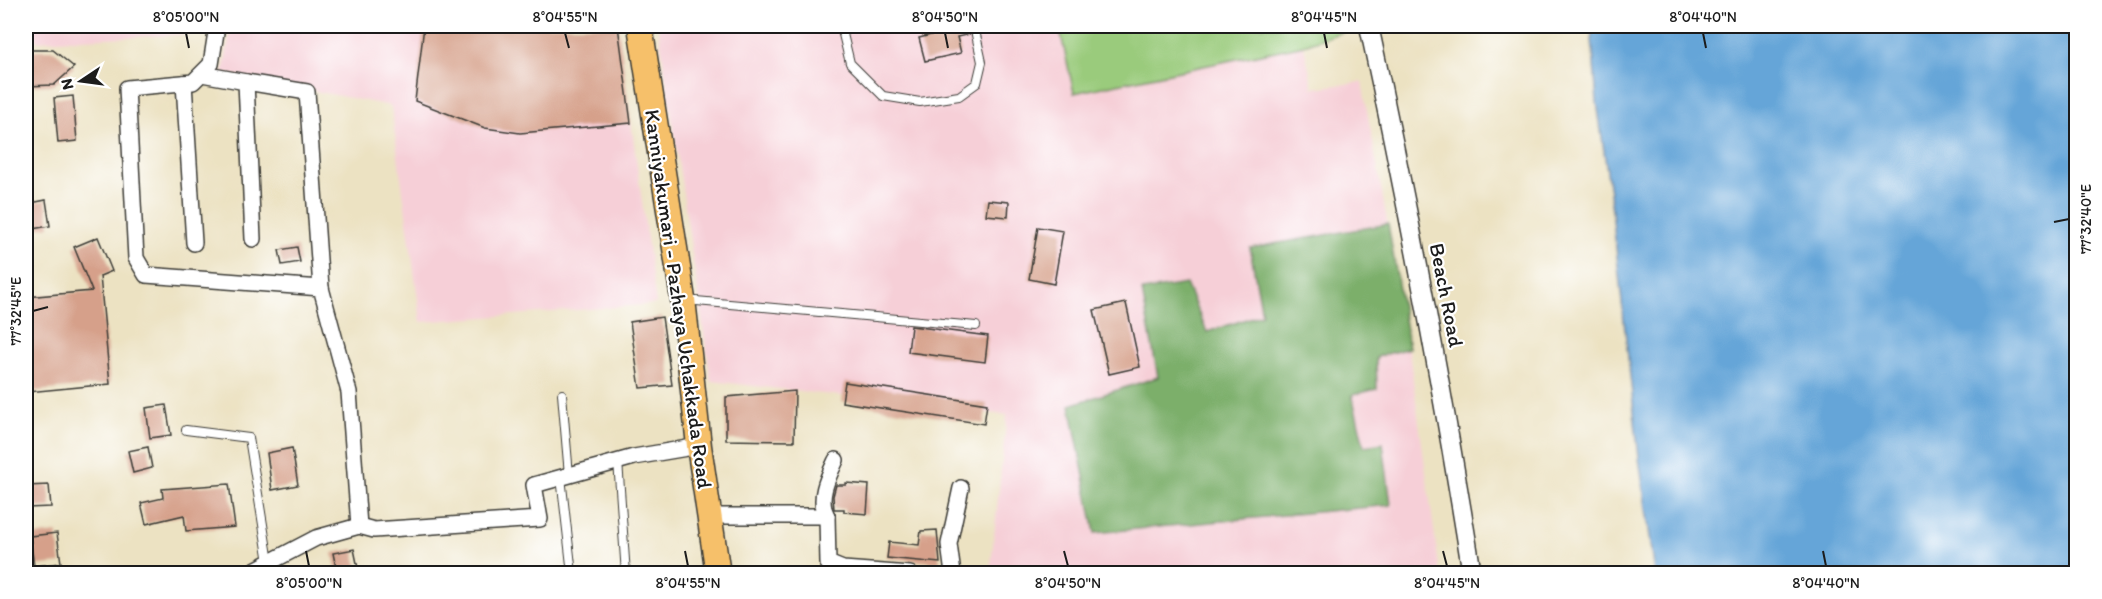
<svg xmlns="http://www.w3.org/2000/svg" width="2102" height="599" viewBox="0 0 2102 599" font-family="Itim,sans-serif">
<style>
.built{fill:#f6cfd7}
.green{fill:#9acb7b;stroke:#5b744c;stroke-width:1.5}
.forest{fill:#7baf6b;stroke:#4c6644;stroke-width:1.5}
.water{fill:#65a5d8;stroke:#40607a;stroke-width:1.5}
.building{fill:#d6a08a}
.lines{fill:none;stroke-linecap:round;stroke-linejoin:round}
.service-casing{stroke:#3b3a35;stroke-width:10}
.minor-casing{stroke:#3b3a35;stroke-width:18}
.tertiary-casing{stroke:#3b3a35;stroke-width:21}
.primary-casing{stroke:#3b3a35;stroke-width:27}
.service{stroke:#fff;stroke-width:8}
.minor{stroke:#fff;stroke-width:15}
.tertiary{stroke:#fff;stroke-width:18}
.primary{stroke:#f6c06b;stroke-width:24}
.ticks{fill:none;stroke:#1c1c1c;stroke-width:2}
.labels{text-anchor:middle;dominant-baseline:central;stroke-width:4.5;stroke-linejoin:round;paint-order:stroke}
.street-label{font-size:21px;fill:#1c1c1c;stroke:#fff}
.neatline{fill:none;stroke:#1c1c1c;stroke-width:2}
.ticks-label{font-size:15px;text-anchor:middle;fill:#1c1c1c}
</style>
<rect width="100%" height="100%" fill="#fff"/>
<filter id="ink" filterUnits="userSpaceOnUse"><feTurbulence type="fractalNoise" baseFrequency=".0167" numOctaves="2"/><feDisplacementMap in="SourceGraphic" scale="12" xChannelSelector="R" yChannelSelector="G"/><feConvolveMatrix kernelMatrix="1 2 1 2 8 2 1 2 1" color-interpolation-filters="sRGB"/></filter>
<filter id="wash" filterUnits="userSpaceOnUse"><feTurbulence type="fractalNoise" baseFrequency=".008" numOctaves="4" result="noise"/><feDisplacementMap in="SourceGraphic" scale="24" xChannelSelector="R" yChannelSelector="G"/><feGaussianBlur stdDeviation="1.35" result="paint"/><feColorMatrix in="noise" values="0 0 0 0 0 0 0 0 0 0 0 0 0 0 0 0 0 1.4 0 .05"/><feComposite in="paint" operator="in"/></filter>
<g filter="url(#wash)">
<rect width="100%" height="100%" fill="#ece2c2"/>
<g class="built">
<polygon points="34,26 201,26 200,34 35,41"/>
<polygon points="231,26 618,26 656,304 421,322 391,106 223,73"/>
<polygon points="658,26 1356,26 1357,27 1304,46 1313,88 1362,82 1404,315 1440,573 990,573 1007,415 711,381"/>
</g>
<polygon class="green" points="1059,26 1356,26 1357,27 1304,45 1074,93"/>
<polygon class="forest" points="1388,224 1409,348 1376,357 1377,389 1352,395 1364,446 1383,443 1391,505 1095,533 1070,405 1158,377 1142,291 1186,284 1207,332 1262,314 1250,248"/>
<polygon class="water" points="1591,26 2076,26 2076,573 1655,573 1639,458 1610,193 1597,102"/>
<g id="blocks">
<g class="building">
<polygon points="424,26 618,26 631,123 520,133 485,128 415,101"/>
<polygon points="933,26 968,26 970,34 957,37 961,53 925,61 919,38 935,34"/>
<polygon points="26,50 53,50 74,67 54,85 26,86"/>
<polygon points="73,96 77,141 58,143 54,98"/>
<polygon points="46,200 50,226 26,230 26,204"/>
<polygon points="988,200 1009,202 1008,217 986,215"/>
<polygon points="1038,227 1063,231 1054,284 1029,279"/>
<polygon points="98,237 112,271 100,276 110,384 28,392 26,367 26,297 92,291 74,247"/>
<polygon points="297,247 300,262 282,265 279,250"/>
<polygon points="1126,303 1140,367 1109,374 1094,310"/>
<polygon points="662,317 672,385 640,388 630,322"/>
<polygon points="911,326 988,336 985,362 908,352"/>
<polygon points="845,382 987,404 984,424 842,402"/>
<polygon points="795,391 794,441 726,440 726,397"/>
<polygon points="166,405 171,435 150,438 146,408"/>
<polygon points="148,447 152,468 133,473 128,451"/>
<polygon points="292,448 298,485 272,490 267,453"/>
<polygon points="846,483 869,485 867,514 844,512 844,509 834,509 833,496 836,485 846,485"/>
<polygon points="229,484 235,527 186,531 184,515 146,524 141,503 163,498 162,489"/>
<polygon points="49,485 51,507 26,508 26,486"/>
<polygon points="937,530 940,563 887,558 889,542 919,545 921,531"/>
<polygon points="57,533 61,563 34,566 30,536"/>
<polygon points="354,549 359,573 337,573 333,553"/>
</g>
</g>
</g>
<g filter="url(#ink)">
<use href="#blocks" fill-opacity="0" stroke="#3b3a35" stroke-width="1.5"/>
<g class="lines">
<g class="service-casing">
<g id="service">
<polyline points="841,26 850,63 883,96 920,102 959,96 977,83 982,62 974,26"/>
<polyline points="685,300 976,326"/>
<polyline points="562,394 569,475"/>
<polyline points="186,430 249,438 269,562"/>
<polyline points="618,461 626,574"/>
<polyline points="561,477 572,574"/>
</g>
</g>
<g class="minor-casing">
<g id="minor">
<polyline points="217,26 211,64 193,82 127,88 136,258 146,275 321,288 349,392 359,526"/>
<polyline points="202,74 246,82 253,239"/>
<polyline points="246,82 307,92 321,288"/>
<polyline points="184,83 194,243"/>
<polyline points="708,516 827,516 828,563 843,569 910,574"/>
<path d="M827 516C817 499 828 477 836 460"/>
<polyline points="247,574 316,538 359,526 374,530 540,519 534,485 634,457 699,446"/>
<polyline points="953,574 949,544 961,488"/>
</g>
</g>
<g class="tertiary-casing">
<path id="tertiary" d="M1369 26C1408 207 1443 390 1472 574"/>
</g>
<g class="primary-casing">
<polyline id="primary" points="640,26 683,299 699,446 718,574"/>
</g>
<use href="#service" class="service"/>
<use href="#minor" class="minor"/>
<use href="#tertiary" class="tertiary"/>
<use href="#primary" class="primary"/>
</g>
</g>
<path class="ticks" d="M186 33 189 48M565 33 569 48M945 33 948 48M1324 33 1327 48M1703 33 1706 48M2054 222 2069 219M33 311 48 307M306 551 309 566M685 551 688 566M1064 551 1068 566M1443 551 1447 566M1823 551 1826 566"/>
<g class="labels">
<g class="street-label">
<text transform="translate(1447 295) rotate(79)">Beach Road</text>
<text transform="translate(679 299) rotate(82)">Kanniyakumari - Pazhaya Uchakkada Road</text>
</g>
</g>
<rect width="2102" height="599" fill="none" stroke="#fff" stroke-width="66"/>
<g transform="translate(81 81) rotate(257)" stroke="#ffffff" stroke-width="4.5" paint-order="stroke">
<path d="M0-4.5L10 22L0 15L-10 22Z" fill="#1c1c1c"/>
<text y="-9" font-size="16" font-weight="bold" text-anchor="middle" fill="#1c1c1c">N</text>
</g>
<rect x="33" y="33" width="2036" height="533" class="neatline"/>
<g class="ticks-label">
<text x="186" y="22">8°05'00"N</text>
<text x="565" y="22">8°04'55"N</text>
<text x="945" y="22">8°04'50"N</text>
<text x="1324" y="22">8°04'45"N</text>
<text x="1703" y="22">8°04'40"N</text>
<text transform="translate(2086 219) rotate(-90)" y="5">77°32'40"E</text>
<text transform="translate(16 311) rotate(-90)" y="5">77°32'45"E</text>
<text x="309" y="588">8°05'00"N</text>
<text x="688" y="588">8°04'55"N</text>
<text x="1068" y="588">8°04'50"N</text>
<text x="1447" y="588">8°04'45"N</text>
<text x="1826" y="588">8°04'40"N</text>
</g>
</svg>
